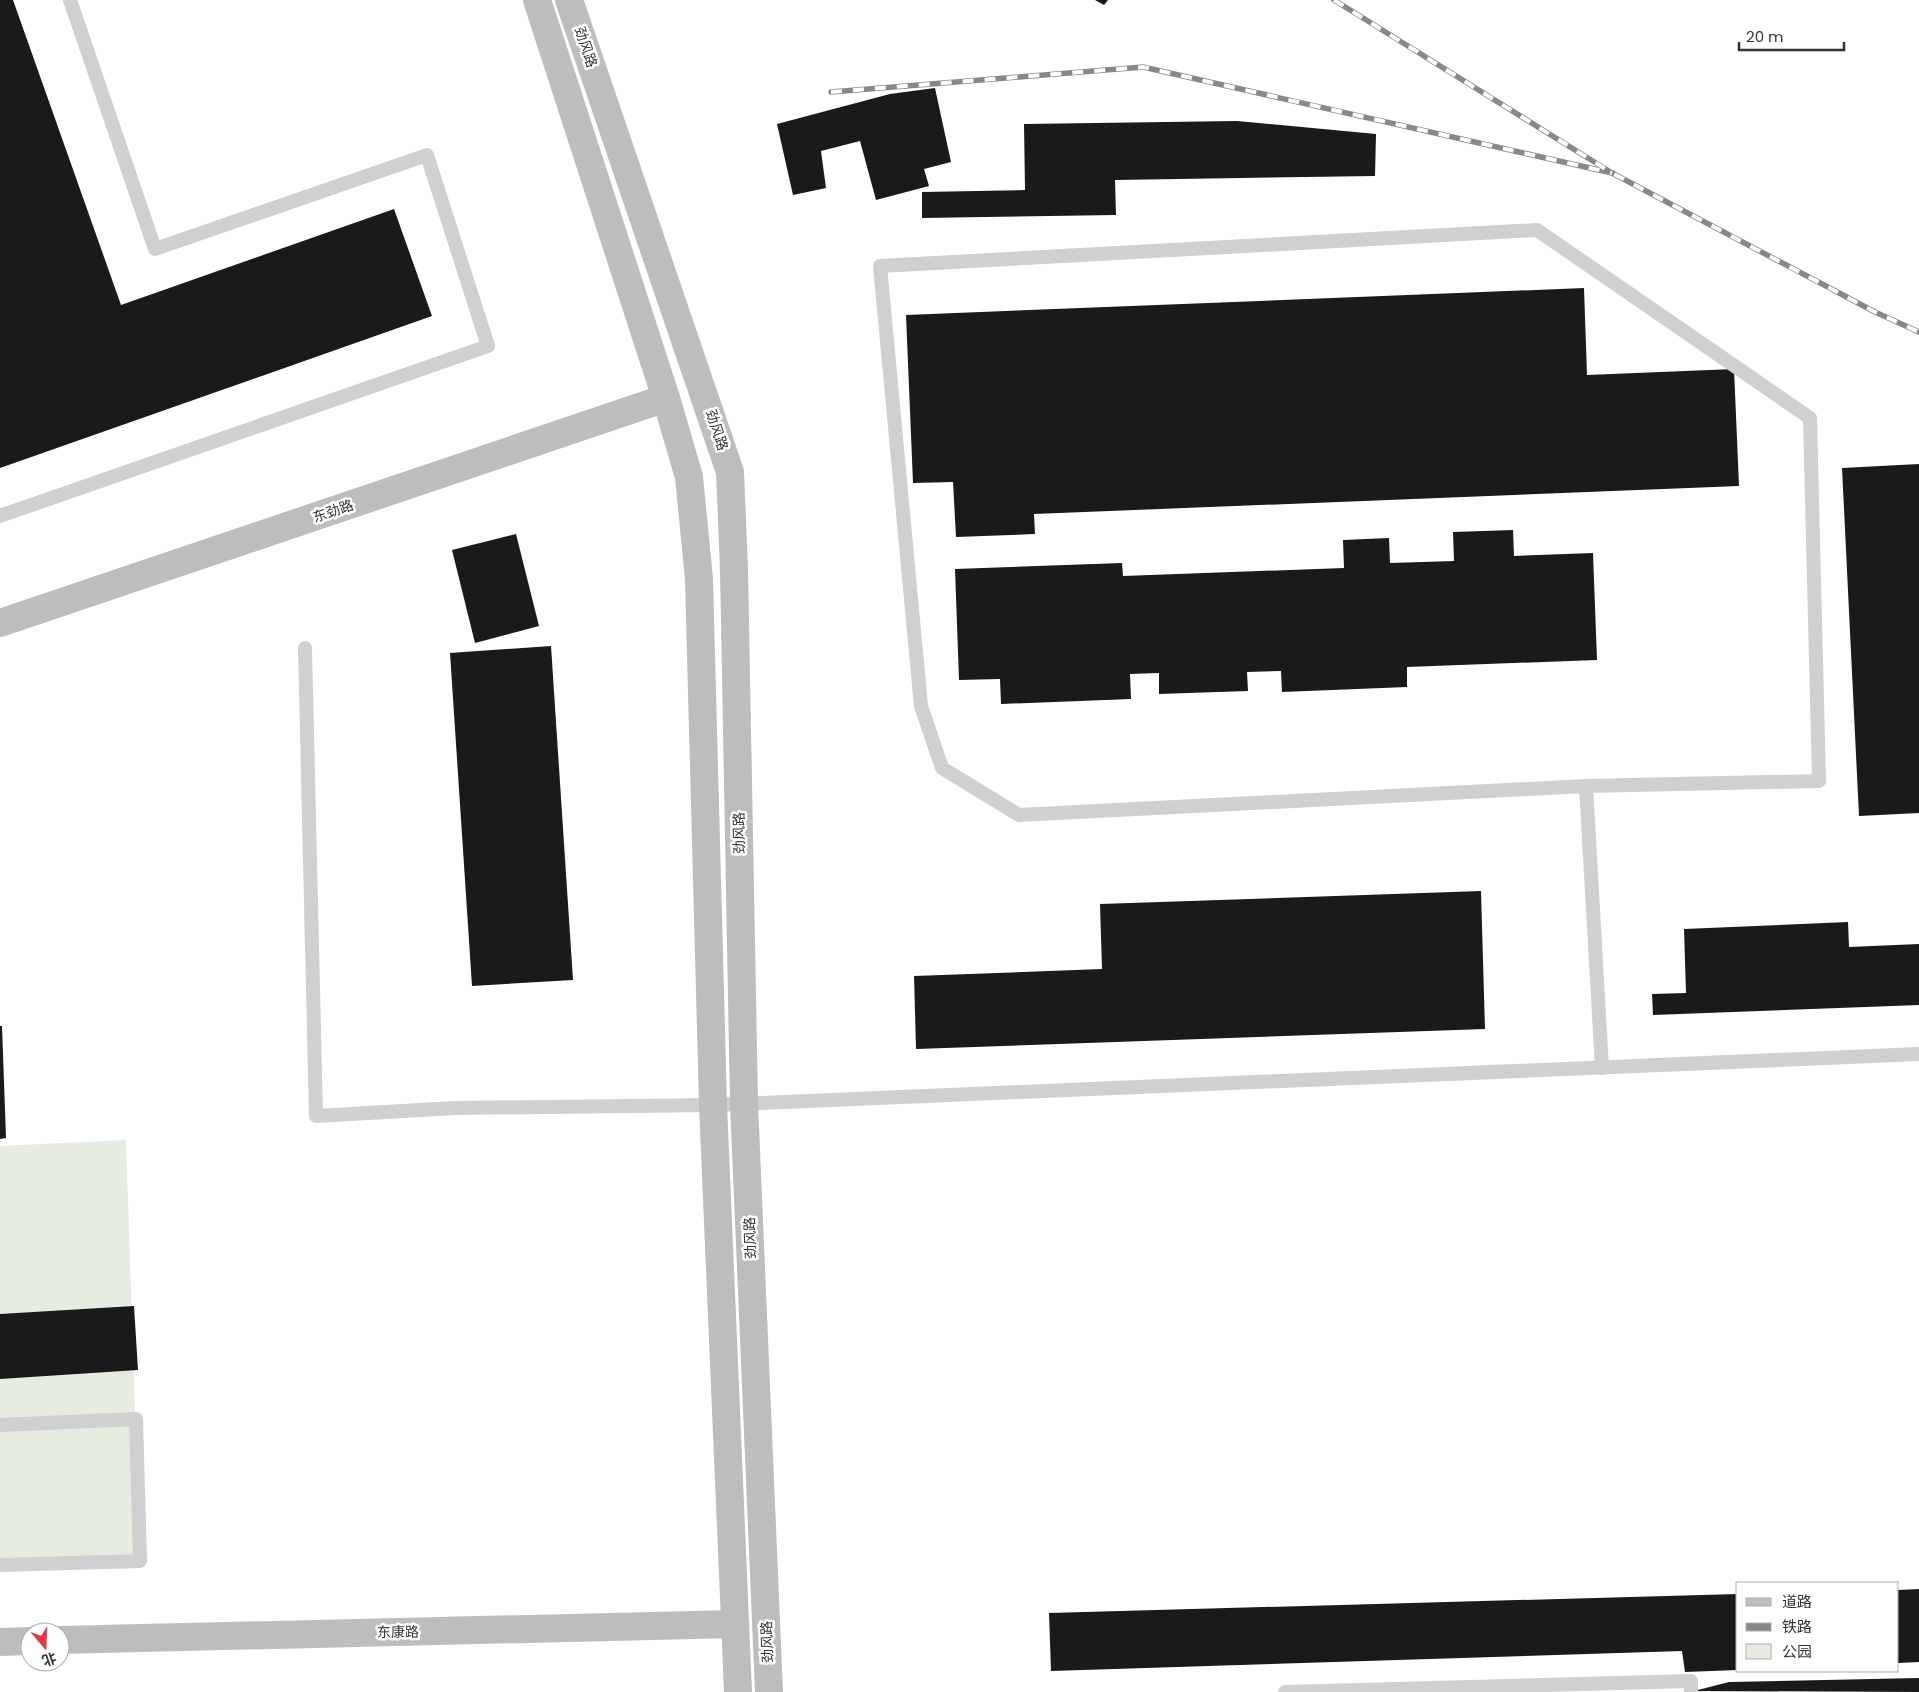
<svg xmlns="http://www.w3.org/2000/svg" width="1919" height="1692" viewBox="0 0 1919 1692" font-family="Poppins,'Noto Sans SC',sans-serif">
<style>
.green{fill:#e6ecdf}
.building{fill:#1a1a1a}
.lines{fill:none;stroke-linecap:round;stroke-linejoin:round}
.lane{stroke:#d0d0d0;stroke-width:14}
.secondary{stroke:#bdbdbd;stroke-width:28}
.rail-casing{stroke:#888;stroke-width:5.5}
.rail{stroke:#fff;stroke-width:4;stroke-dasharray:11;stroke-linecap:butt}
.labels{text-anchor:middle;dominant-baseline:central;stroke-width:5;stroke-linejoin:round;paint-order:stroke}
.street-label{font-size:14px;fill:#333;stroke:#fff}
</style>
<rect width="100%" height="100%" fill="#fff"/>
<polygon class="green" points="126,1140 140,1561 0,1565 0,1146"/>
<g class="building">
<polygon points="0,0 13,0 121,305 394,209 432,316 0,468"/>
<polygon points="1095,0 1108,0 1104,5"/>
<polygon points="935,88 951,162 924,169 929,186 876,200 860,141 821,151 826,188 793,195 777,124 890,94"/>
<polygon points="1237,121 1376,134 1375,176 1115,180 1116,215 922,218 922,192 1025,190 1024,124"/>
<polygon points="1584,288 1587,375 1734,369 1739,486 1034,514 1035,534 956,537 953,482 913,483 906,315"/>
<polygon points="1919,464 1919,813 1859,816 1842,468"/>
<polygon points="1513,530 1514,556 1593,553 1597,660 1407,667 1407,687 1282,692 1281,671 1247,672 1248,691 1159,694 1159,673 1130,674 1131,699 1001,704 1000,679 959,680 955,569 1122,563 1123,576 1344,568 1343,540 1389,538 1390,563 1454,561 1453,532"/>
<polygon points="516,534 539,626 475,643 452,550"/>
<polygon points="551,646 573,980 472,986 450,653"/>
<polygon points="1481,891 1485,1029 916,1049 914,976 1102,969 1100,904"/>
<polygon points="1848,922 1849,947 1919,944 1919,1005 1653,1015 1652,994 1686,993 1684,929"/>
<polygon points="0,1026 2,1026 6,1138 0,1139"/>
<polygon points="134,1306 138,1370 0,1379 0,1314"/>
<polygon points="1919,1589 1919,1662 1898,1663 1898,1590"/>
<polygon points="1738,1594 1738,1670 1685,1672 1682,1651 1051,1671 1049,1613"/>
<polygon points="1919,1678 1919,1692 1694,1691 1729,1682"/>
</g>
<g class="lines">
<g class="lane">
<polyline points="0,516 488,346 427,155 155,249 70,0"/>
<polyline points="305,648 316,1116 455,1108 713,1105 1919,1054"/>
<polyline points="1586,786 1819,781 1810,418 1537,230 880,266 921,706 942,768 1019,815 1586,786 1602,1068"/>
<polyline points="0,1425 136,1419 140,1561 0,1565"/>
<polyline points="1285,1692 1691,1681 1691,1692"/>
</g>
<g class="secondary">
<polyline points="537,0 666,398 689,477 699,579 713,1105 738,1692"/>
<polyline points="569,0 730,472 734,569 744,1103 769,1692"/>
<polyline points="0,623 666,398"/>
<polyline points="60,1640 735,1624"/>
<polyline points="0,1642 30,1641"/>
</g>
<g class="rail-casing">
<g id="rail">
<polyline points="1334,0 1612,173 1875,312 1919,332"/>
<polyline points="831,92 1143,67 1612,173"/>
</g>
</g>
<use href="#rail" class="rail"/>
</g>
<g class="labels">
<g class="street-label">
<text transform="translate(586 47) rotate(71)">劲风路</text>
<text transform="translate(717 430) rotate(72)">劲风路</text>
<text transform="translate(333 511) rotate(-19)">东劲路</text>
<text transform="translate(739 833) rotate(-91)">劲风路</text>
<text transform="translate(750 1238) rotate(-92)">劲风路</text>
<text transform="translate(398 1632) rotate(-1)">东康路</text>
<text transform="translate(767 1642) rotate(-92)">劲风路</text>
</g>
</g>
<rect x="1736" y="1582" width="162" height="90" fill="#ffffff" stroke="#adadad"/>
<rect x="1746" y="1598" width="25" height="8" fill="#bdbdbd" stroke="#adadad"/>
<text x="1782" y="1607" font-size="15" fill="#333333">道路</text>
<rect x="1746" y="1623" width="25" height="8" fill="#888888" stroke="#adadad"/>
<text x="1782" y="1632" font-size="15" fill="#333333">铁路</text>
<rect x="1746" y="1644" width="25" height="15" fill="#e6ecdf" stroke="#adadad"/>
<text x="1782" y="1657" font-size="15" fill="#333333">公园</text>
<g transform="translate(45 1647) rotate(161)"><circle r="24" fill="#ffffff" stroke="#adadad"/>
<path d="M0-4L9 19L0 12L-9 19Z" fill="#e63946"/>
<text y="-8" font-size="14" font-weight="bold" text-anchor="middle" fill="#333333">北</text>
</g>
<path d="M1739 42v8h105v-8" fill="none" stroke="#333333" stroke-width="2.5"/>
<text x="1746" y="42" font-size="15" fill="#333333" stroke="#ffffff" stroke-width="4" paint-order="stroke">20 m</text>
</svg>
